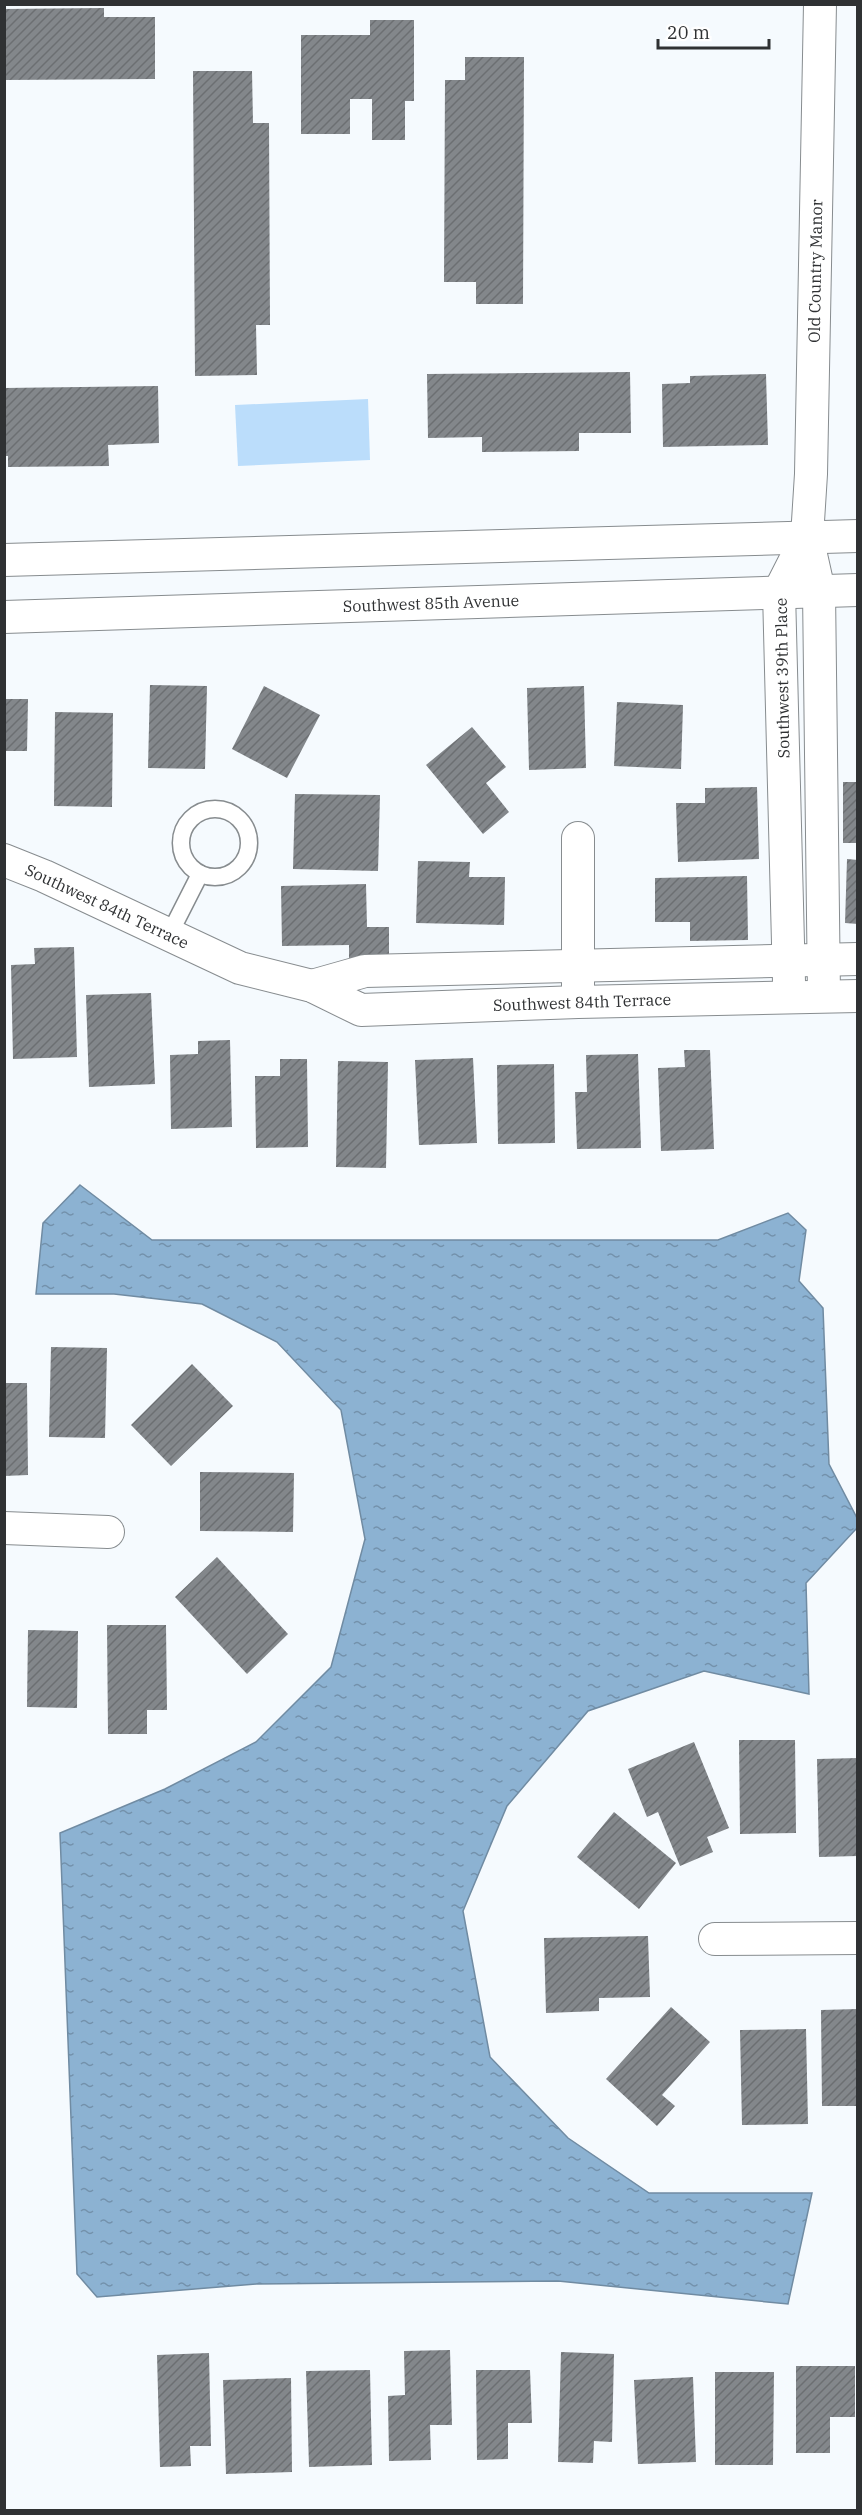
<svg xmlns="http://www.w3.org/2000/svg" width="862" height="2515" viewBox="0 0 862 2515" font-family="'IBM Plex Serif',serif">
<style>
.green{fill:#bbddfb}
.water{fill:url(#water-ripples);stroke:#708ba2;stroke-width:1.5}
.building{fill:url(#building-hatch)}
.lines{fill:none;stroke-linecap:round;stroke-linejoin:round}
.lane-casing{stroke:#878c8f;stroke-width:19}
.street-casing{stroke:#878c8f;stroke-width:34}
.lane{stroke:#fff;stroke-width:16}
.street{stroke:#fff;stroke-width:32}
.labels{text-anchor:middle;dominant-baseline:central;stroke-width:4.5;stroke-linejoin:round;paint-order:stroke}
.street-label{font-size:16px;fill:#2f3133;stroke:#fff}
</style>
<defs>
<pattern id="water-ripples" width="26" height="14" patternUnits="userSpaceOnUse" patternTransform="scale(1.5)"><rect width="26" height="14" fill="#8cb2d2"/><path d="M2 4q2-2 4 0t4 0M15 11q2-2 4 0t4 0" fill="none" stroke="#7391ab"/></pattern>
<pattern id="building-hatch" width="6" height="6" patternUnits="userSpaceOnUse" patternTransform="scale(1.5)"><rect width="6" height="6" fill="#83878b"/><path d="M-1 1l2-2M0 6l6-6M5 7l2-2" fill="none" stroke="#6c6f72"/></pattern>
</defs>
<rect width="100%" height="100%" fill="#f5fafe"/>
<polygon class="green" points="368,399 370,460 238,466 235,405"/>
<polygon class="water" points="80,1185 152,1240 718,1240 788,1213 806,1230 799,1281 823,1308 829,1464 858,1520 857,1528 806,1583 809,1694 704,1671 588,1711 507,1806 463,1911 490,2057 568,2138 649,2193 812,2193 788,2304 558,2281 256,2284 97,2297 77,2274 60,1833 165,1789 256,1742 331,1667 365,1539 341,1410 277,1342 202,1304 114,1294 36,1294 43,1223"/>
<g class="building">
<polygon points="104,8 104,17 155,17 155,79 4,80 4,9"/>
<polygon points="370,20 414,20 414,101 405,101 405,140 372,140 372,99 350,99 350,134 301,134 301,35 370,35"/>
<polygon points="465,57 524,57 523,304 476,304 476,282 444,282 445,80 465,80"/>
<polygon points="193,71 252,71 253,123 269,123 270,325 256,325 257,375 195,376"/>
<polygon points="630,372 631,433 579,433 579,451 482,452 482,437 428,438 427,374"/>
<polygon points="766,374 768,445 663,447 662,384 690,383 690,376"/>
<polygon points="158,386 159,443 108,445 109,466 8,467 8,456 4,456 4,388"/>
<polygon points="150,685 207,686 205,769 148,768"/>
<polygon points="264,686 320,715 287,778 232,749"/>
<polygon points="584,686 586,768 529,770 527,688"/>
<polygon points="4,699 28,699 27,751 4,751"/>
<polygon points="617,702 683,705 681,769 614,766"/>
<polygon points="55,712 113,713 112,807 54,806"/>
<polygon points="472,727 506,767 486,783 509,812 483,834 426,765"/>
<rect x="843" y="782" width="15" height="61"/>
<polygon points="757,787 759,859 678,862 676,803 705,803 705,788"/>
<polygon points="295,794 380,795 378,871 293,869"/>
<polygon points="847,859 858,860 858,924 845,923"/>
<polygon points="418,861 470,862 469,877 505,877 504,925 416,923"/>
<polygon points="747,876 748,940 690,941 690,922 655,922 655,878"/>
<polygon points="366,884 367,927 389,927 389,958 349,958 349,945 282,946 281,886"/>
<polygon points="74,947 77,1057 13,1059 11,965 35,964 34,948"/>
<polygon points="151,993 155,1084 89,1087 86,995"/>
<polygon points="230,1040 232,1127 171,1129 170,1055 198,1054 198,1041"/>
<polygon points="684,1050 710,1050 714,1149 661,1151 658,1068 685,1067"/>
<polygon points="638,1054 641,1148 577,1149 575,1092 587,1092 586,1055"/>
<polygon points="473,1058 477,1143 419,1145 415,1060"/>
<polygon points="280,1059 307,1059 308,1147 256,1148 255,1076 280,1076"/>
<polygon points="338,1061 388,1062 386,1168 336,1167"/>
<polygon points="554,1064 555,1143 498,1144 497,1065"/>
<polygon points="51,1347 107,1348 105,1438 49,1437"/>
<polygon points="192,1364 233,1406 171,1466 131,1425"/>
<polygon points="4,1383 27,1383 28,1475 4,1476"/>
<polygon points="200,1472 294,1473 293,1532 200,1531"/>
<polygon points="217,1557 288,1634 247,1674 175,1597"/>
<polygon points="107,1625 166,1625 167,1710 147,1710 147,1734 108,1734"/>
<polygon points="28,1630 78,1631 77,1708 27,1707"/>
<polygon points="739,1740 795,1740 796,1833 740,1834"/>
<polygon points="694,1742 729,1828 707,1837 713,1852 680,1866 658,1812 647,1817 628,1769"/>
<polygon points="858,1758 858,1856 819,1857 817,1759"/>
<polygon points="614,1812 676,1863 639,1909 577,1857"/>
<polygon points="648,1936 650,1997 599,1998 599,2011 546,2013 544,1938"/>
<polygon points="671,2007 710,2042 662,2095 675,2106 657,2126 606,2079"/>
<polygon points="858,2009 858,2106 822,2106 821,2010"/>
<polygon points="806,2029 808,2124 742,2125 740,2030"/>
<polygon points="450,2350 452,2425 430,2425 431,2460 389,2461 388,2396 405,2395 404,2351"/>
<polygon points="561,2352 614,2354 612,2442 594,2441 593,2463 558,2462"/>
<polygon points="209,2353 211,2446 190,2446 191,2466 160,2467 157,2355"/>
<polygon points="796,2366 855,2366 855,2417 830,2417 830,2453 796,2453"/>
<polygon points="370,2370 372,2465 309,2467 306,2371"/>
<polygon points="476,2370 530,2370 532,2423 508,2423 508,2459 477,2460"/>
<polygon points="715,2372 774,2372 773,2465 715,2465"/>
<polygon points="693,2377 696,2462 638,2464 634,2380"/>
<polygon points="291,2378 292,2472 226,2474 223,2380"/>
</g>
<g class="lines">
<g class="lane-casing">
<g id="lane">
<circle cx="215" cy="843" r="34"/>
<polyline points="169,935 200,874"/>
</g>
</g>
<g class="street-casing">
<g id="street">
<polyline points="820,4 811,474 807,537 819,591 824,995"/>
<polyline points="4,560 858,536"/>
<polyline points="4,617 858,590"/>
<polyline points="578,838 578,987"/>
<polyline points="4,860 44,876 240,968 312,986 361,1010 578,1002 858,996"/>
<polyline points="789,982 779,592 807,537"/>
<polyline points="312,986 365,971 858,959"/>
<polyline points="4,1528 108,1532"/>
<polyline points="715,1939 858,1938"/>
</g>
</g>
<use href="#lane" class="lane"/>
<use href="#street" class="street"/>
</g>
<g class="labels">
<g class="street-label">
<text transform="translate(815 271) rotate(-89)">Old Country Manor</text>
<text transform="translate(431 603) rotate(-2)">Southwest 85th Avenue</text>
<text transform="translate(782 678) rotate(-91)">Southwest 39th Place</text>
<text transform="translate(107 906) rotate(25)">Southwest 84th Terrace</text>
<text transform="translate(582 1002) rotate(-2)">Southwest 84th Terrace</text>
</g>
</g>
<rect width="862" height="2515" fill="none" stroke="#2f3133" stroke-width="12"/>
<path d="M658 39v9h111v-9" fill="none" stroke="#2f3133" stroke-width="3"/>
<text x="667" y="39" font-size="18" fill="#2f3133" stroke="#ffffff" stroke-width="4.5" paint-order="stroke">20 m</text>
</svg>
